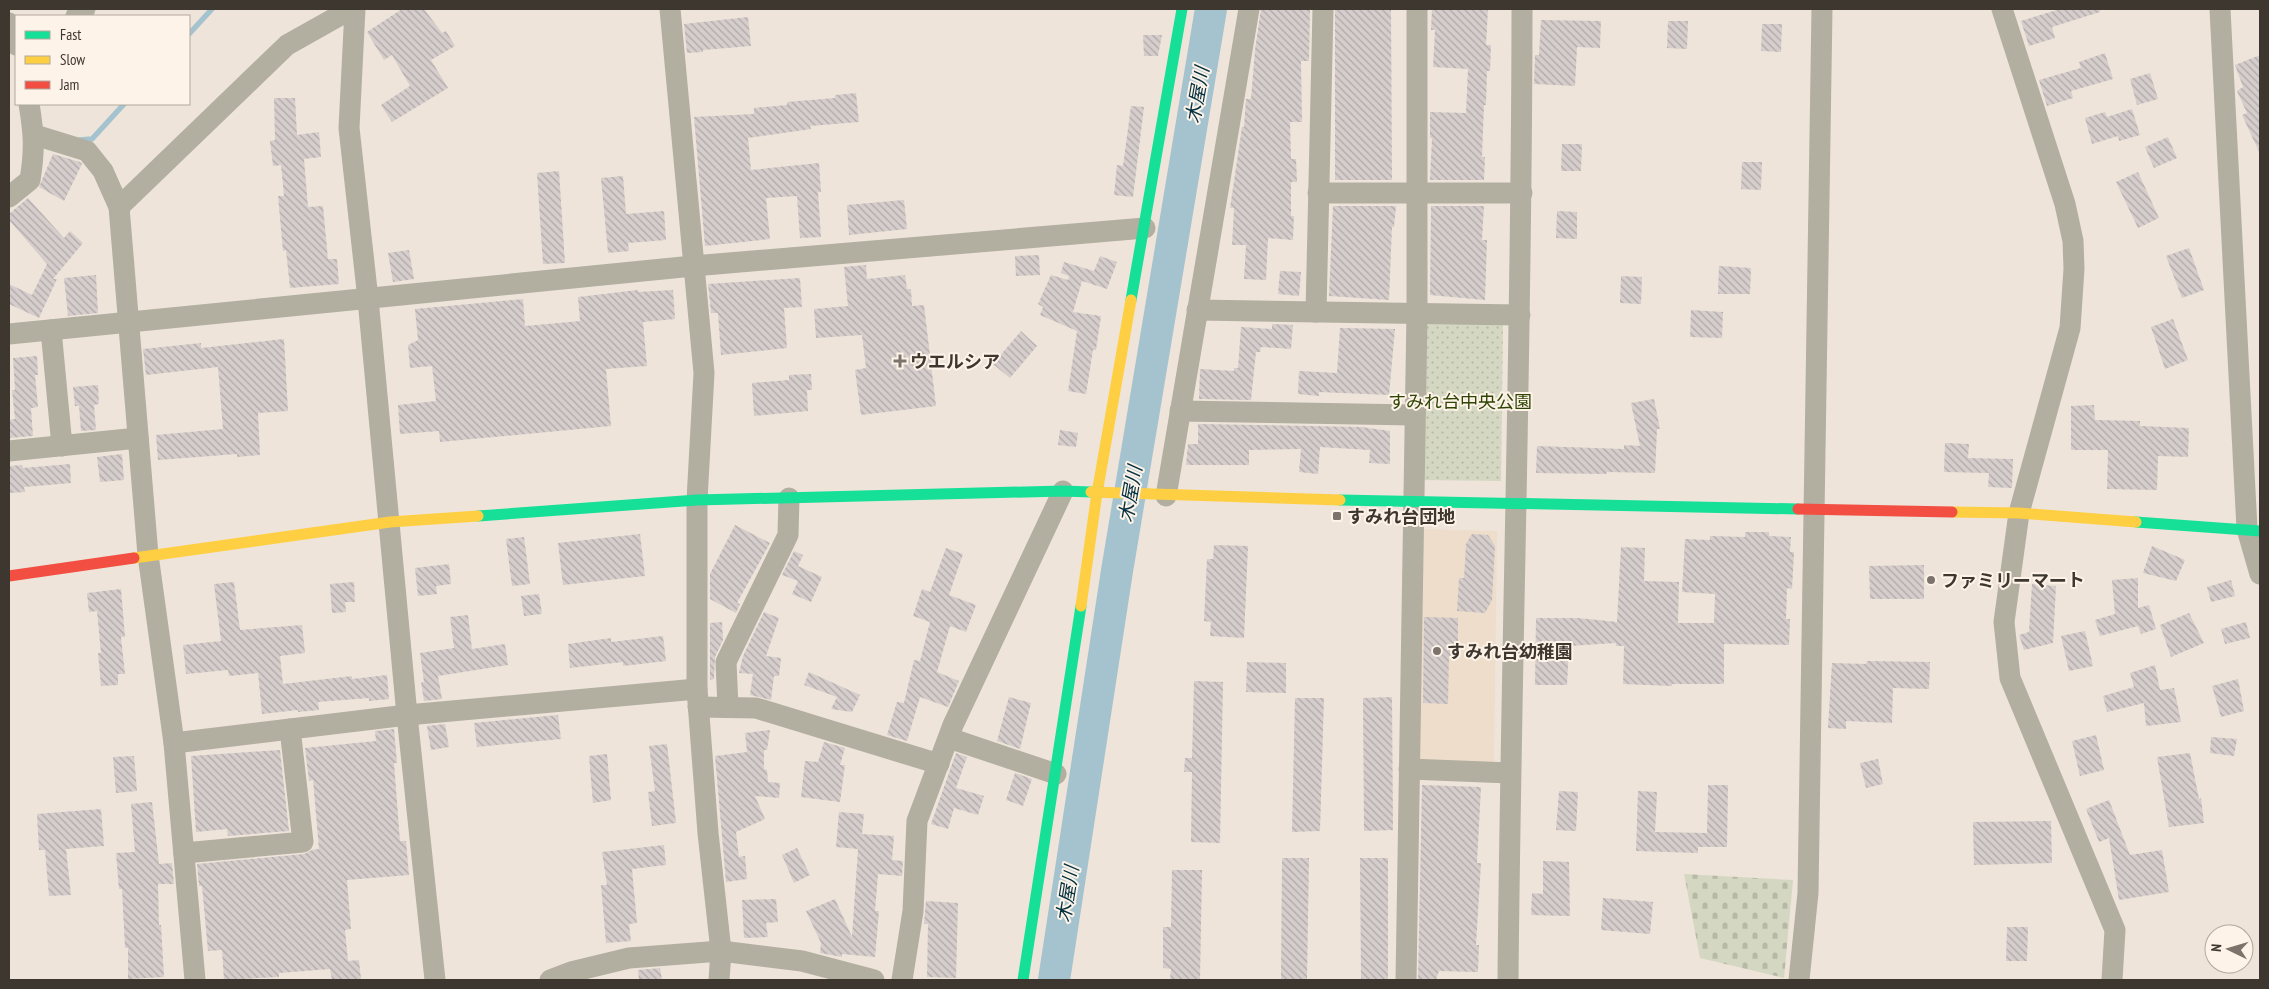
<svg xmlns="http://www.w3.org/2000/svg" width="2269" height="989" viewBox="0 0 2269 989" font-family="'PT Sans Narrow','Noto Sans JP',sans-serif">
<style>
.built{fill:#efddcb}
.cemetery{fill:url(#cemetery-stones)}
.park{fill:url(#park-dots)}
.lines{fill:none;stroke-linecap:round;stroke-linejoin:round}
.stream{stroke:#a4c3cf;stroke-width:5.5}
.river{stroke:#a4c3cf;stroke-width:32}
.building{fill:url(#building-back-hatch)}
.street{stroke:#b2aea0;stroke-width:21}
.fast{stroke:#16e098;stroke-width:11}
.slow{stroke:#ffcf43;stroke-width:11}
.jam{stroke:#f24e42;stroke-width:11}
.poi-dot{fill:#7c746c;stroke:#fef3e8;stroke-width:2}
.labels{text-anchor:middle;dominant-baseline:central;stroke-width:4;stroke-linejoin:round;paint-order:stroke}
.poi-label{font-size:18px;font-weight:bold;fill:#3e3730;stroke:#fef3e8;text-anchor:start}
.park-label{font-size:18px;fill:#2f4505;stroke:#fef3e8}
.water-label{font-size:19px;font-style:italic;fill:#023040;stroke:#fef3e8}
</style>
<defs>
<pattern id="cemetery-stones" width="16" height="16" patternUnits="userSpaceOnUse" patternTransform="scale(1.25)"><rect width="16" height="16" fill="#d4d7c1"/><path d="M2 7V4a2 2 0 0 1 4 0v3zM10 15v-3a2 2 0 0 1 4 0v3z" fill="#b7b9a6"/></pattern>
<pattern id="park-dots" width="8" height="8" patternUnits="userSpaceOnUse" patternTransform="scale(1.25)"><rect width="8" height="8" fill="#d4d7c1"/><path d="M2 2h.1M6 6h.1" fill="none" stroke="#b7b9a6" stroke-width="1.8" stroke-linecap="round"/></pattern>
<pattern id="building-back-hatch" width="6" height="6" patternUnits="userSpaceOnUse" patternTransform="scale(1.25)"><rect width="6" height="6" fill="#d6cecc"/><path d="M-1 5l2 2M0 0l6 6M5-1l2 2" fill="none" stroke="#afa8a6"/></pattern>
</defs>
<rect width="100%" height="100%" fill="#eee4da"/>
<polygon class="built" points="1421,529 1497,531 1494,763 1415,761"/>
<polygon class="cemetery" points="1684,874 1793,880 1784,978 1700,958"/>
<polygon class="park" points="1420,322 1503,323 1501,481 1418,480"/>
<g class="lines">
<g class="stream">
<polyline points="189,34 212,9"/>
<polyline points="80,140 92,139 124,104"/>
</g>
<polyline class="river" points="1054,980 1117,571 1211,9"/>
</g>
<g class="building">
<polygon points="402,9 424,9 442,33 446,31 455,46 431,60 448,88 392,122 381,105 410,86 392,55 384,60 367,32"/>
<polygon points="1261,9 1310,9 1309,61 1301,61 1302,122 1290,122 1291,159 1296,159 1297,182 1291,182 1291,216 1294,216 1293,240 1268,238 1266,280 1244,279 1246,245 1232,245 1234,208 1230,208 1242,127 1244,127 1246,99 1251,99 1255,50"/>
<polygon points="1335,9 1391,9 1392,180 1335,180"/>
<polygon points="1432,9 1488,9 1486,45 1491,45 1490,71 1487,71 1486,105 1484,105 1482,157 1485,157 1484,180 1430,180 1432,138 1430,138 1430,112 1466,113 1468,69 1433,67 1435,30 1431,30"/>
<polygon points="2060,9 2100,9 2100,12 2052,27 2055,38 2029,46 2021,21"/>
<polygon points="748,17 751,46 703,50 703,52 687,53 684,24"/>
<polygon points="1541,20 1601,21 1600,48 1577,47 1575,86 1534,84 1535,55 1539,55"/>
<polygon points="1668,21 1688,21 1687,49 1667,48"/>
<polygon points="1762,24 1782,24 1781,52 1761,51"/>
<polygon points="1143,35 1162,35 1158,56 1144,56"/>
<polygon points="2105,53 2113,79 2071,91 2073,98 2047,106 2039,80 2081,68 2079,62"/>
<polygon points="2260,55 2260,154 2242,115 2247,113 2237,91 2243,87 2235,65"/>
<polygon points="2150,73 2158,99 2137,105 2130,79"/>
<polygon points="856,93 859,122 810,126 811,129 748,138 751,170 819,163 821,192 818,192 821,237 800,238 797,196 766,198 770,239 705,246 694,117 754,114 754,108 787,105 787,102 835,98 835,95"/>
<polygon points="274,98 295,98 297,135 319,132 321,157 304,159 308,207 323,206 328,259 337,259 339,284 290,288 286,250 283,251 278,196 284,196 281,165 273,166 270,141 275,140"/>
<polygon points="1131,106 1144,107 1133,197 1114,195 1117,165 1123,166"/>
<polygon points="2132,109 2140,135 2119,141 2118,136 2092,144 2085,118 2105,112 2107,117"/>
<polygon points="2168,137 2177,158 2154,168 2145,147"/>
<polygon points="1562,144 1582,144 1581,171 1561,171"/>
<polygon points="53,154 80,162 82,164 64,201 39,187"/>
<polygon points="1742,162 1762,162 1761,190 1741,189"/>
<polygon points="559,171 565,263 543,264 537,173"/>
<polygon points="2138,172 2159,218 2138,228 2116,182"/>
<polygon points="623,176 626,214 664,211 666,240 628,243 629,251 608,253 601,178"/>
<polygon points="28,198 64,238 70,231 83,243 53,279 57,279 39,318 9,304 9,284 32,295 47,264 9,220 9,214"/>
<polygon points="904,200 907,229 849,235 847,205"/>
<polygon points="1333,206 1396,206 1394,227 1392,227 1389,300 1329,296"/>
<polygon points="1431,206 1484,206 1482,240 1487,240 1485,300 1430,295"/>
<polygon points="1557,211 1577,212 1577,239 1556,238"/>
<polygon points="2189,248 2204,290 2182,298 2166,256"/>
<polygon points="409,250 414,279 393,282 388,253"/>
<polygon points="1039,255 1040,275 1016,276 1015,256"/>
<polygon points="1100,256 1117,262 1107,289 1082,281 1073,312 1101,316 1096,350 1093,350 1086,394 1068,391 1077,331 1040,315 1043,307 1038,304 1051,275 1068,280 1069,276 1061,273 1064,262 1094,271"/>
<polygon points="866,265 867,279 905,275 907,289 911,289 912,306 924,305 936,406 861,415 855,370 866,368 862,335 816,338 814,309 848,306 844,267"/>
<polygon points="1719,266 1751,268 1750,294 1718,294"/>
<polygon points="1280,271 1301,272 1299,296 1278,294"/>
<polygon points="96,275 98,313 68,316 64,278"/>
<polygon points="1621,276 1642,277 1641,304 1620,303"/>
<polygon points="800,278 802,307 784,308 787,348 721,355 718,313 711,313 708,284"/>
<polygon points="638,290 638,292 673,290 675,319 643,322 647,366 606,369 611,426 440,442 439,431 400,434 398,405 436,401 432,366 410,368 408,345 418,340 415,309 523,299 525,326 580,321 578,297"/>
<polygon points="1691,310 1723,312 1722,338 1690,337"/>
<polygon points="2173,319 2188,360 2165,369 2151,327"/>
<polygon points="1272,324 1293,325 1291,349 1261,347 1260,352 1256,352 1251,400 1199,399 1200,369 1234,371 1234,368 1238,368 1241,327 1272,329"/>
<polygon points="1340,328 1395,329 1389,395 1319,392 1319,396 1298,394 1299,371 1337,373"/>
<polygon points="1021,331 1037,346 1010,378 993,364"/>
<polygon points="284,339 288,411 258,413 260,455 237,457 237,454 158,460 156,435 223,429 218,367 146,375 143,349 201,343 201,348"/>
<polygon points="37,356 38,375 35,375 38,407 31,408 33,436 9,438 9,420 15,419 12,390 15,390 13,358"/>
<polygon points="811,374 812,390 807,390 808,411 754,416 752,383 789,380 789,375"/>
<polygon points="98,385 99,404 94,405 96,430 81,431 79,406 75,406 73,387"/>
<polygon points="1654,399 1660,429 1657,429 1655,473 1607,472 1606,474 1536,473 1537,446 1624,449 1624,445 1640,446 1631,403"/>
<polygon points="2094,405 2095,420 2140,421 2140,426 2189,428 2188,457 2158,456 2157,490 2107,489 2108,450 2071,450 2071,406"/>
<polygon points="1198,424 1361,427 1390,431 1390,464 1369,463 1370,450 1320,447 1318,474 1299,472 1301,449 1249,450 1249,465 1186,465 1188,444 1198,444"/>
<polygon points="1060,430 1078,433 1076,447 1058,445"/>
<polygon points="1945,443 1969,444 1968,458 2013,459 2012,488 1988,487 1989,473 1944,472"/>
<polygon points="122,454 124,480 100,482 97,457"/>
<polygon points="70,464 71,483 24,487 25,492 9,493 9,466 22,465 23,468"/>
<polygon points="735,525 770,543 737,603 740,604 736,613 710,599 710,574"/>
<polygon points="1745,532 1769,532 1769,536 1791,537 1790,552 1794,552 1792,589 1787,588 1786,619 1790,619 1789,645 1724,644 1724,684 1672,684 1672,686 1623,684 1624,646 1616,646 1616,643 1569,646 1567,685 1535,685 1536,618 1578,618 1617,622 1621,547 1645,548 1644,581 1679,582 1678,623 1714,623 1715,594 1682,592 1685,539 1710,540 1710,536 1745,537"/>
<polygon points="640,534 645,576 563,585 558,543"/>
<polygon points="1472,534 1488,535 1495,546 1492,600 1485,613 1457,611 1459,578 1464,578 1466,544"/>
<polygon points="524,537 530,584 512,586 506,539"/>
<polygon points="1214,545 1248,546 1244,638 1210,636 1211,622 1204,621 1207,559 1213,559"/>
<polygon points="2152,546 2185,560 2176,581 2143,573"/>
<polygon points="946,548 963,554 949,595 976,605 966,632 950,626 937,672 959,681 948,707 920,697 907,741 887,735 897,702 904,703 914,660 920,661 930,622 913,616 922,589 930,592"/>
<polygon points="794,551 803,555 798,566 822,577 811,602 792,594 798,581 782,575"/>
<polygon points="449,564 451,584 436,586 437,594 418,596 415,568"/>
<polygon points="1924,565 1924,599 1870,599 1869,566"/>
<polygon points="2138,578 2138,608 2149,605 2156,629 2141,634 2138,626 2100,636 2095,620 2115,614 2112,580"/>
<polygon points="2231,580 2235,596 2211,602 2207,587"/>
<polygon points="234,582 240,630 302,625 305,653 280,656 283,684 352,676 352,679 387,675 389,699 369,701 369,698 318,702 319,710 298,712 298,710 262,714 258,673 229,676 228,670 186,674 183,645 221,641 214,584"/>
<polygon points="354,582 355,602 345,602 346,612 332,613 330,584"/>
<polygon points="2032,584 2056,586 2053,643 2024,650 2019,635 2029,632"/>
<polygon points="121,589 125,637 121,637 125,674 118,674 118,685 101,686 98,653 101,653 97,611 89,612 87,593"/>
<polygon points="539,594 542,614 524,616 521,596"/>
<polygon points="764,612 779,618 766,656 781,658 779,676 774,676 771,700 750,695 753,674 739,673 743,656"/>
<polygon points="2189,613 2204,643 2171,657 2160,625"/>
<polygon points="468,615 472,649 505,644 508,665 438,676 442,699 424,701 421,682 424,682 420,653 454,648 450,617"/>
<polygon points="1424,617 1458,618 1458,656 1449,656 1448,704 1423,703"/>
<polygon points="722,622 723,640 715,657 714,679 710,680 710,623"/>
<polygon points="2246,622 2250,638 2225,644 2221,629"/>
<polygon points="2085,631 2093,666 2069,671 2061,636"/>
<polygon points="663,636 666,661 623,666 623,662 570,668 568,644 611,638 611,642"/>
<polygon points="1867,661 1930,662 1929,689 1893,688 1892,723 1846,721 1846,729 1828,728 1832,663 1866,664"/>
<polygon points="1247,662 1286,663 1286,693 1246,692"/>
<polygon points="2155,665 2160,690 2174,688 2181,722 2146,726 2144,703 2107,712 2103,696 2134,687 2130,673"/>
<polygon points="809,672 860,695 852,712 831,709 837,697 804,685"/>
<polygon points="2238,679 2244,711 2221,717 2212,686"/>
<polygon points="1194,681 1223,682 1220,843 1191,842 1192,772 1184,772 1185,758 1192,758"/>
<polygon points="1009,697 1031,703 1020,749 997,741"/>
<polygon points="1392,697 1393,830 1364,831 1363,698"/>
<polygon points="1295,698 1324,698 1320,831 1292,832"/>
<polygon points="558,715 561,739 477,747 474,723"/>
<polygon points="445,724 449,747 431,750 427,726"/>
<polygon points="394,729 397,763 394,763 400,841 406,841 409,875 347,880 351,929 345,930 348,961 359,960 361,979 332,980 330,969 279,973 279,977 224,980 222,950 208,951 202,886 199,886 197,864 304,854 312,850 319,849 313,780 309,781 305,748 376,741 375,731"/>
<polygon points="770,730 767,750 764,750 764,769 767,770 768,782 780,783 779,798 755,796 765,819 736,832 739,857 745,856 747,879 726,882 715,756 747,752 745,733"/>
<polygon points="2096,735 2104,770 2080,776 2072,741"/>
<polygon points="2211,737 2237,739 2234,756 2210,753"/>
<polygon points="824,742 845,748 840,765 845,765 840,802 801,797 805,761 818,762"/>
<polygon points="667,744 676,823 652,826 648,792 655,791 649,746"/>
<polygon points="280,750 289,831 228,836 227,829 196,832 191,756"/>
<polygon points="956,753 967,757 956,788 984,796 978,815 954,808 948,829 931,824"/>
<polygon points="2190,753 2199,799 2201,798 2204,823 2169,827 2157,757"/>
<polygon points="607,754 611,800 593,803 589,756"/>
<polygon points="134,756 137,791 116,793 113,757"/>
<polygon points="1878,759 1883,784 1866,788 1860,763"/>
<polygon points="1015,773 1032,779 1023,806 1006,800"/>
<polygon points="1422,785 1481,787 1477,863 1481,863 1476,945 1479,945 1478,972 1439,971 1436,980 1418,980"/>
<polygon points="1708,785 1728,785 1727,847 1698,847 1698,853 1636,851 1638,791 1657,792 1655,832 1707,833"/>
<polygon points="1559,791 1578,792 1576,831 1556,830"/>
<polygon points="2109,800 2130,855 2162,850 2169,892 2119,900 2109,838 2099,842 2086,809"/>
<polygon points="152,802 159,864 172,863 174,884 158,884 159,925 161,925 164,977 128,979 128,948 125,948 122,889 119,889 116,853 135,852 131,804"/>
<polygon points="101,809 104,846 66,849 71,895 49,896 45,850 39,850 37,814"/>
<polygon points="839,812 864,814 862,834 894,836 892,860 903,861 902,876 878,874 875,911 879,911 875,957 842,954 842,957 820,953 821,943 806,911 835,899 852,937 858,849 836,847"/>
<polygon points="2051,821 2052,863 1974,865 1973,822"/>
<polygon points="664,845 666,865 632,869 637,923 629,924 631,941 606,943 601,885 607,885 602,852"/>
<polygon points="797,848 810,875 794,883 782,855"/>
<polygon points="1282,858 1309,858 1307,980 1281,980"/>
<polygon points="1360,858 1388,858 1388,980 1361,980"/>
<polygon points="1543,861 1569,862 1570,916 1531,915 1532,893 1543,894"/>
<polygon points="1172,870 1202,870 1200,980 1170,980 1171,969 1163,968 1163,927 1171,927"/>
<polygon points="1603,898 1653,902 1650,934 1601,930"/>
<polygon points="776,899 778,922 766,923 768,937 744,938 742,900"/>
<polygon points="926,901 958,903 956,978 927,977 928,924 924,924"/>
<polygon points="2007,927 2028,927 2027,961 2006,961"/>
<polygon points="660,968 662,980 639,980 638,970"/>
</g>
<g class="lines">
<g class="street">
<polyline points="355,9 349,128 368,299 407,715 435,980"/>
<polyline points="670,9 704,373 697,500 697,689 708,833 721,951 719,980"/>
<polyline points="2002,9 2065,204 2073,241 2074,269 2070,328 2019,513 2004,622 2010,678 2115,930 2112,980"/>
<polyline points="2220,9 2247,529 2260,574"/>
<polyline points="76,16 85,9"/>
<polyline points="9,23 16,45"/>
<polyline points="35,135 87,151 103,171 119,207 148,555 174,743 195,980"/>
<polyline points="1318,193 1522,193"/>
<path d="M9 197 30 180C35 149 34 134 29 104"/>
<polyline points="119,207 287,45 351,9"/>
<polyline points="1197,310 1520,315"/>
<polyline points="1316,312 1323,9"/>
<polyline points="51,330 62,446"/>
<polyline points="9,334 693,266 1145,228"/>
<polyline points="1180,411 1414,415"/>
<polyline points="9,451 138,438"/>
<polyline points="1166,496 1249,9"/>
<polyline points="698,707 756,708 939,764"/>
<polyline points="728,707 726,662 788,535 789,498"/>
<polyline points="949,738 1056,774"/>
<polyline points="174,743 407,715 697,689"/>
<polyline points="1409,769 1510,773"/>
<polyline points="184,853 303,842 290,729"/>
<polyline points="550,980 571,972 629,958 721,951 802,961 874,980"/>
<polyline points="902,980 913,911 917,821 953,725 1063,491"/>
<polyline points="1406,980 1417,313 1417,9"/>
<path d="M1508 980C1511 656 1522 333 1522 9"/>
<polyline points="1799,980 1808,893 1822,9"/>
</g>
<g class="fast">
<polyline points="1131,300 1182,9"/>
<polyline points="1340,500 1798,509"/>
<polyline points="478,516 697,500 1063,491 1091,492"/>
<polyline points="2136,522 2260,531"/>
<polyline points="1023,980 1081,606"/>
</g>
<g class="slow">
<polyline points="1091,492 1340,500"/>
<polyline points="1952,512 2019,513 2136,522"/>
<polyline points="134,558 390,522 478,516"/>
<polyline points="1081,606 1097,493 1131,300"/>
</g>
<g class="jam">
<polyline points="1798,509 1952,512"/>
<polyline points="9,576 134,558"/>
</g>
</g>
<g class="poi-dot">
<path d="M897.5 353.5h5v5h5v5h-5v5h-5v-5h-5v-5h5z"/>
<rect x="1332" y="511" width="10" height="10" rx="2.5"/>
<circle cx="1931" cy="580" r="5"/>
<circle cx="1437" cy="651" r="5"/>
</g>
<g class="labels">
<g class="poi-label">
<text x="910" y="361">ウエルシア</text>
<text x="1347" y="516">すみれ台団地</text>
<text x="1941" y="580">ファミリーマート</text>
<text x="1447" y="651">すみれ台幼稚園</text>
</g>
<g class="park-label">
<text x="1460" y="401">すみれ台中央公園</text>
</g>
<g class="water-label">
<text transform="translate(1197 95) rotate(-80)">木屋川</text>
<text transform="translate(1130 494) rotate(-80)">木屋川</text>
<text transform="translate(1067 894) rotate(-81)">木屋川</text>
</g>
</g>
<rect width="2269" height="989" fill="none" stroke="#3e3730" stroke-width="20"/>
<rect x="15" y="15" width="175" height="90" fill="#fef3e8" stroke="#b1a89e"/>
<rect x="25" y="31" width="25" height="8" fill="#16e098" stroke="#b1a89e"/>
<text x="60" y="40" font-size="15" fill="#3e3730">Fast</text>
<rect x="25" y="56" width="25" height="8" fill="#ffcf43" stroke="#b1a89e"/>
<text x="60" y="65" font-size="15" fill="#3e3730">Slow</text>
<rect x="25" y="81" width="25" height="8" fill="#f24e42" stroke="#b1a89e"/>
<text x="60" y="90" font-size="15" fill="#3e3730">Jam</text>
<g transform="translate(2229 949) rotate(275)"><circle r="24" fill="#fef3e8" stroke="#b1a89e"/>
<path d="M0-4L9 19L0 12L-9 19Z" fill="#7c746c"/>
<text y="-8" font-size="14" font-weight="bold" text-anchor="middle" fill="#3e3730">N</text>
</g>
</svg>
